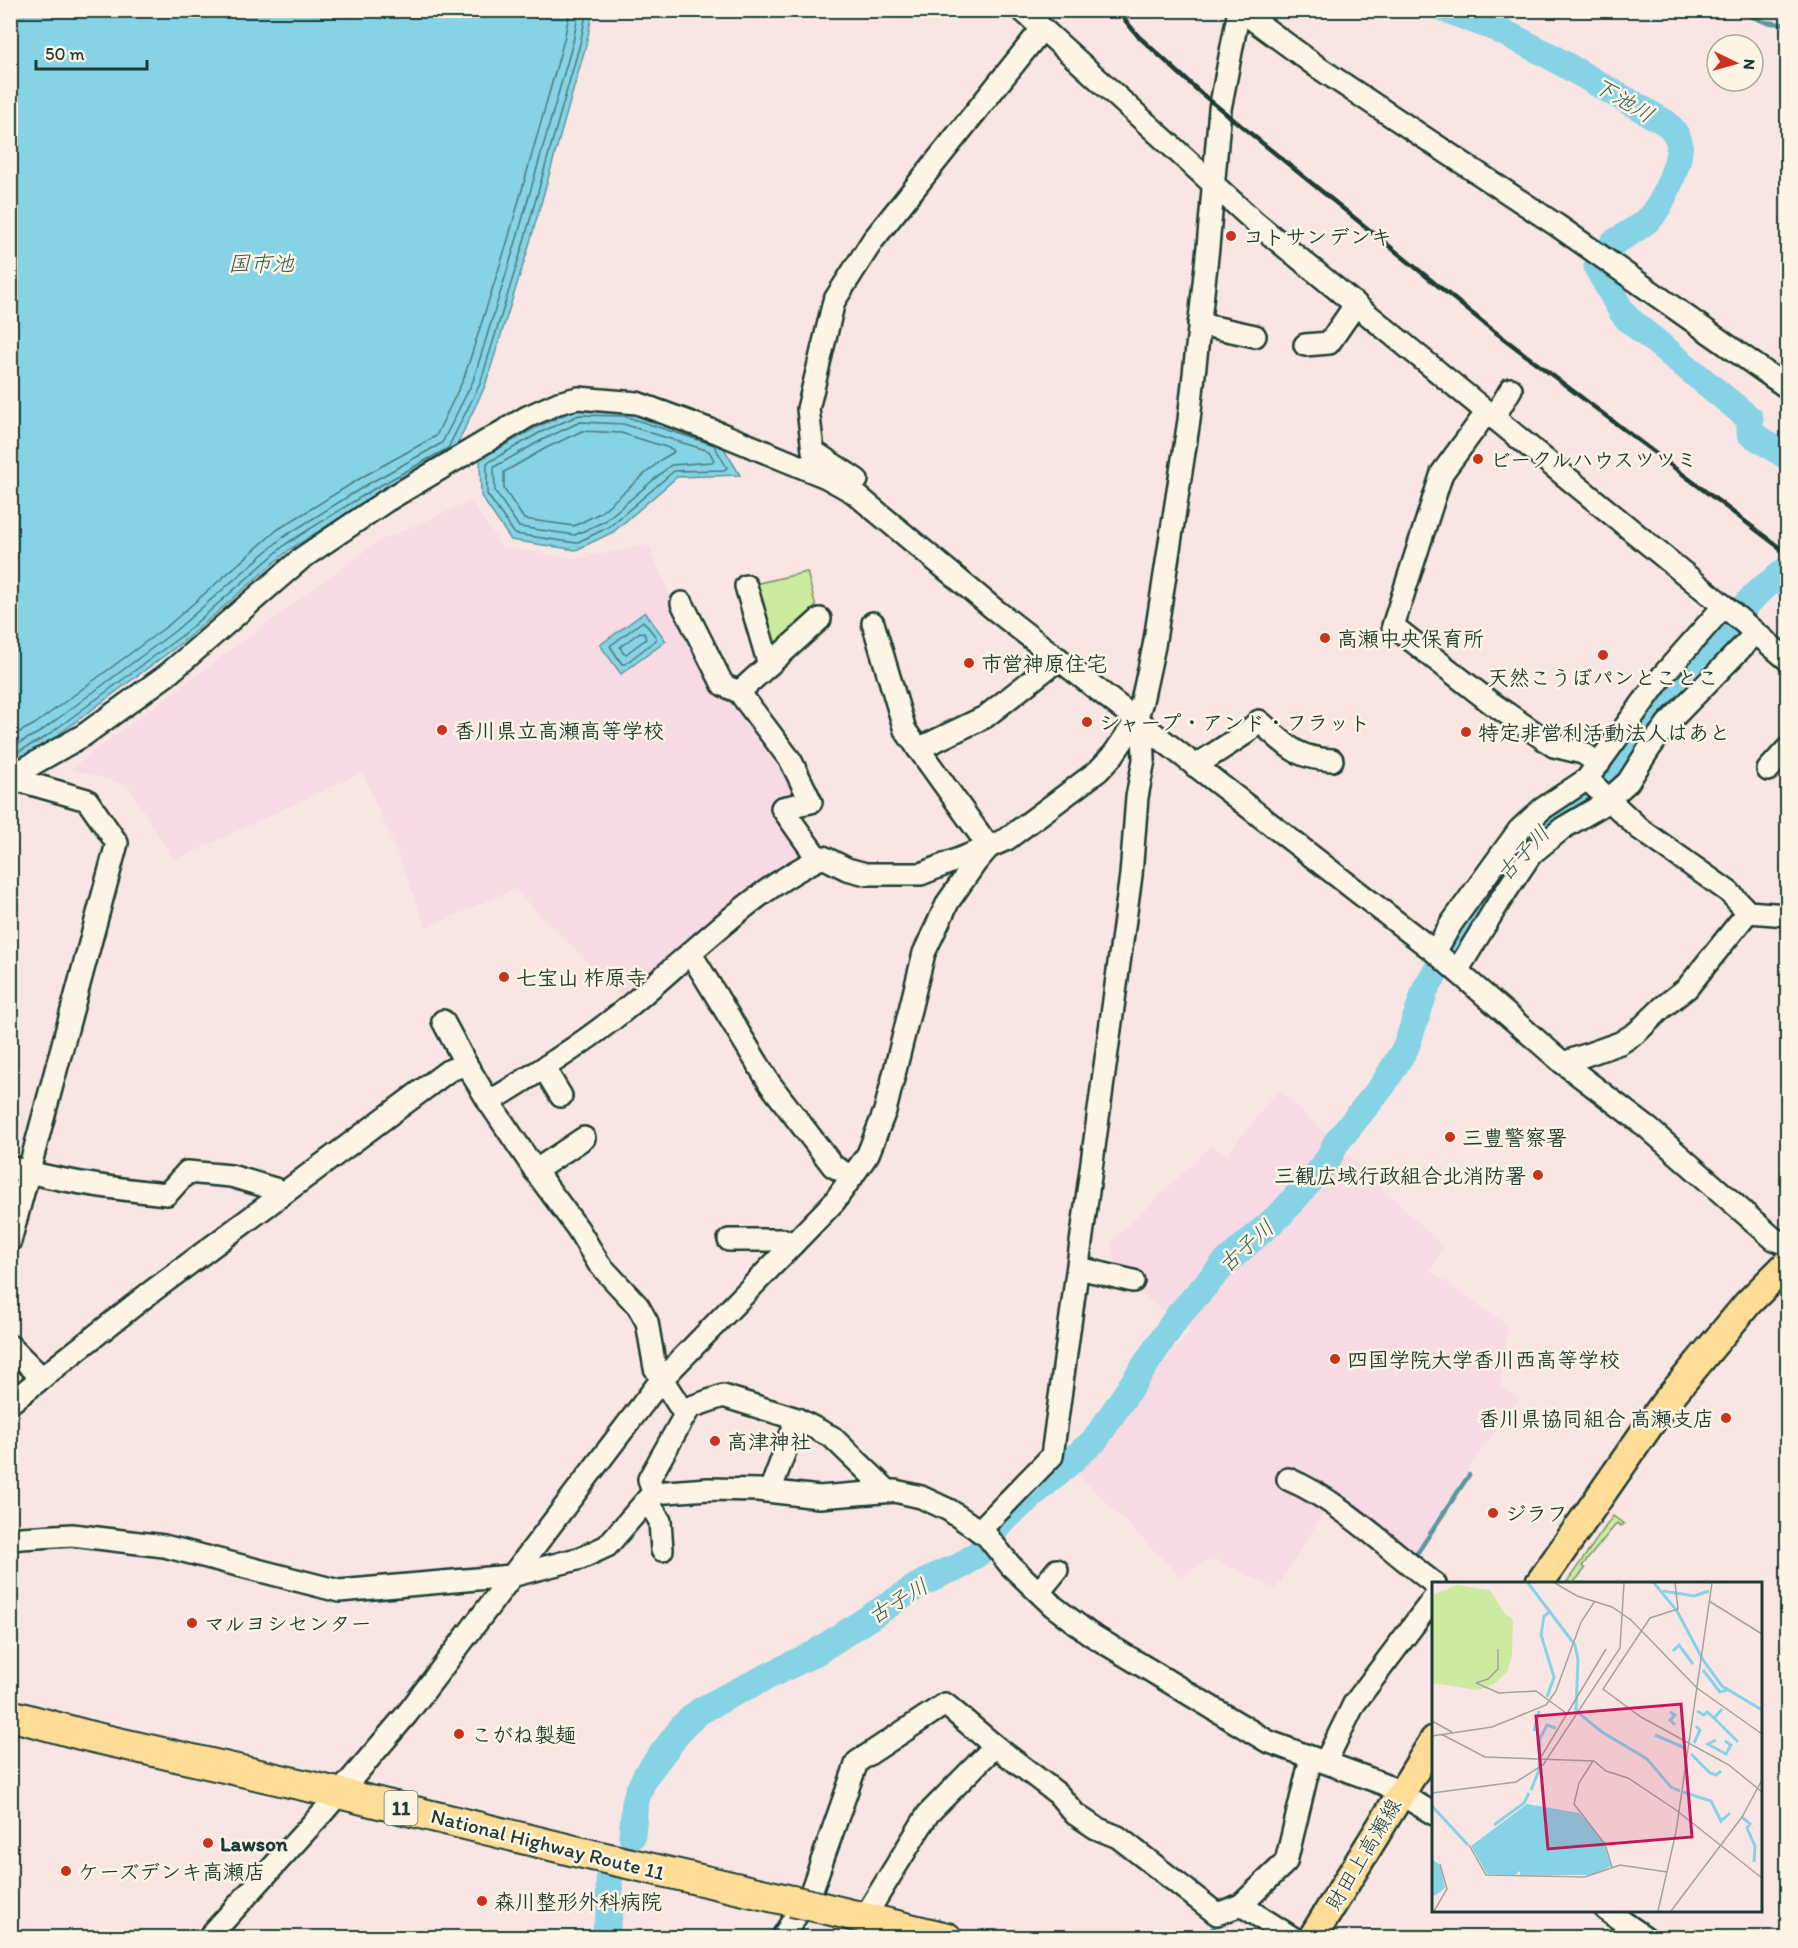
<svg xmlns="http://www.w3.org/2000/svg" width="1798" height="1948" viewBox="0 0 1798 1948" font-family="Itim,'Klee One',sans-serif">
<style>
.built{fill:#f7dae4}
.green{fill:#cdeaa1;stroke:#76946a;stroke-width:1.5}
.water{fill:#85d3e4;stroke:#5c979e;stroke-width:1.5}
.lines{fill:none;stroke-linecap:round;stroke-linejoin:round}
.shore{stroke:#48797a;stroke-width:1.5}
.stream{stroke:#5c979e;stroke-width:4.5}
.river{stroke:#85d3e4;stroke-width:27}
.minor-casing{stroke:#1f3d34;stroke-width:26}
.major-casing{stroke:#1f3d34;stroke-width:32}
.highway-casing{stroke:#1f3d34;stroke-width:34}
.minor{stroke:#fcf5e5;stroke-width:21}
.major{stroke:#ffdd96;stroke-width:27}
.highway{stroke:#ffdd96;stroke-width:30}
.rail{stroke:#1f3d34;stroke-width:4.5}
.highway-bridge-casing{stroke:#1f3d34;stroke-width:34;stroke-linecap:butt}
.highway-bridge{stroke:#ffdd96;stroke-width:30}
.poi-dot{fill:#c8321e;stroke:#fcf5e5;stroke-width:2}
.labels{text-anchor:middle;dominant-baseline:central;stroke-width:5;stroke-linejoin:round;paint-order:stroke}
.shield{fill:#fcf5e5;stroke:#617469;stroke-width:1.5}
.shield-label{font-size:20px;font-weight:bold;fill:#1f3d34}
.poi-label{font-size:21px;font-weight:bold;fill:#1f3d34;stroke:#fcf5e5;text-anchor:start}
.street-label{font-size:21px;fill:#1f3d34;stroke:#fcf5e5}
.water-label{font-size:22px;font-style:italic;fill:#335b57;stroke:#fcf5e5}
.inset-river{fill:none;stroke:#85d3e4;stroke-width:3}
.inset-road{fill:none;stroke:#a2a29e;stroke-width:1.5}
.view{fill:#c2185b;fill-opacity:0.15;stroke:#c2185b;stroke-width:3}
.inset-edge{fill:none;stroke:#1f3d34;stroke-width:3}
</style>
<rect width="100%" height="100%" fill="#f9e5e4"/>
<filter id="ink" filterUnits="userSpaceOnUse"><feTurbulence type="fractalNoise" baseFrequency=".0167" numOctaves="2"/><feDisplacementMap in="SourceGraphic" scale="12" xChannelSelector="R" yChannelSelector="G"/><feConvolveMatrix kernelMatrix="1 2 1 2 8 2 1 2 1" color-interpolation-filters="sRGB"/></filter>
<g filter="url(#ink)">
<g class="built">
<polygon points="471,501 502,547 576,559 648,545 685,627 735,698 785,762 803,798 776,805 811,854 624,998 514,889 426,928 399,857 362,772 174,861 128,785 70,769 377,542"/>
<polygon points="1279,1089 1444,1247 1430,1271 1508,1326 1500,1387 1520,1399 1476,1457 1412,1557 1335,1494 1276,1589 1213,1558 1181,1577 1073,1469 1191,1331 1118,1276 1111,1242 1212,1145 1227,1155"/>
</g>
<g class="green">
<polygon points="807,572 817,611 770,655 750,585"/>
<polygon points="1613,1516 1624,1524 1621,1526 1617,1523 1582,1566 1585,1569 1573,1583 1566,1583"/>
</g>
<g class="water">
<polygon points="11,11 593,11 586,45 528,249 485,386 453,453 375,496 290,549 184,641 47,743 11,763"/>
<polygon points="577,409 625,410 719,440 740,475 677,477 613,532 576,550 511,540 481,496 480,459 536,428"/>
<polygon points="645,612 666,641 621,674 600,645"/>
</g>
<g class="lines">
<g class="shore">
<polygon points="579,415 624,416 714,445 727,468 724,470 674,471 609,527 576,543 515,534 487,494 487,463 539,433"/>
<polygon points="580,422 623,424 709,451 714,460 712,462 671,465 605,521 575,535 519,527 495,491 494,467 542,440"/>
<polygon points="582,431 621,433 672,449 674,452 662,459 600,513 574,526 524,519 504,489 504,472 546,448"/>
<polygon points="643,621 656,637 656,640 625,664 622,664 610,646"/>
<polygon points="640,632 644,633 646,639 626,654 623,653 620,647"/>
<polyline points="10,737 35,724 170,624 277,530 364,476 436,436 464,378 507,243 564,40 570,10"/>
<polyline points="10,748 40,732 175,631 282,538 368,484 442,443 473,381 515,245 573,42 579,10"/>
<polyline points="10,756 44,738 180,637 286,544 372,490 448,448 480,384 522,248 580,44 587,10"/>
</g>
<g class="stream">
<polyline points="1735,10 1765,22 1788,25"/>
<polyline points="1412,1561 1469,1475"/>
<polyline points="1205,1938 1219,1921"/>
</g>
<g class="river">
<path d="M1447 10 1497 29 1548 55 1666 123C1672 128 1677 134 1679 142 1683 157 1662 204 1652 216 1643 226 1624 236 1613 243"/>
<polyline points="1597,267 1622,312 1628,319 1750,419 1750,433 1788,457"/>
<polyline points="632,1836 635,1802 638,1792 646,1775 684,1725 700,1711 728,1696 815,1653 916,1587 944,1572 959,1567 980,1552 1000,1523 1095,1440 1178,1316 1224,1264 1282,1213 1327,1161 1336,1143 1383,1085 1406,1047 1426,988 1458,935 1506,866 1536,832 1584,800 1614,769 1676,675 1718,635 1758,592 1788,569"/>
<polyline points="604,1938 610,1912 609,1873"/>
</g>
<g class="minor-casing">
<g id="minor">
<polyline points="1022,10 1256,223 1724,606 1788,660"/>
<polyline points="1240,10 1319,68 1558,226 1788,388"/>
<polyline points="1199,324 1255,336"/>
<polyline points="1305,345 1329,343 1356,304"/>
<polyline points="1487,412 1442,473 1393,626 1490,702 1554,746 1583,753 1599,764"/>
<polyline points="1494,417 1511,389"/>
<polyline points="857,480 813,451 808,409 834,301 873,240 1042,29"/>
<polyline points="746,586 769,665"/>
<polyline points="682,603 723,685 739,692 791,761 811,802 782,808 818,859"/>
<polyline points="739,692 820,619"/>
<polyline points="918,749 985,717 1059,659"/>
<path d="M1195 766 1246 733 1259 721C1287 745 1294 758 1332 760"/>
<polyline points="1768,770 1788,748"/>
<polyline points="10,777 84,735 168,674 302,558 386,501 527,417 558,403 578,398 637,403 719,433 826,477 853,492 994,609 1435,952 1563,1063 1648,1128 1774,1239 1788,1244"/>
<polyline points="10,778 87,800 117,843 10,1241"/>
<polyline points="1587,779 1640,829 1729,892 1748,912 1788,915"/>
<polyline points="1435,952 1451,924 1519,830 1542,809 1587,779 1663,675 1724,606"/>
<polyline points="691,954 770,1084 833,1166 852,1177"/>
<polyline points="1457,971 1499,902 1531,854 1563,828 1602,805 1628,782 1649,749 1668,723 1755,634"/>
<polyline points="443,1021 466,1064"/>
<polyline points="1563,1063 1620,1043 1636,1033 1663,1007 1687,988 1748,912"/>
<polyline points="544,1068 561,1096"/>
<polyline points="489,1102 541,1179 578,1229 599,1264 638,1306 647,1322 655,1368 685,1415 649,1479 653,1493"/>
<path d="M10 1167C61 1182 114 1189 167 1194L187 1172 231 1176 285 1192"/>
<polyline points="535,1171 584,1138"/>
<polyline points="729,1240 784,1240 793,1244"/>
<polyline points="1079,1268 1133,1281"/>
<polyline points="10,1346 42,1378"/>
<path d="M10 1403 147 1295 448 1071 466 1064 489 1102C535 1074 580 1046 622 1012 685 961 750 891 823 857L847 869 866 874H921L989 847 905 730 873 623"/>
<polyline points="685,1415 691,1407 723,1396 797,1419 832,1437 888,1491"/>
<path d="M1288 1479C1342 1502 1388 1549 1435 1584"/>
<polyline points="770,1491 797,1419"/>
<polyline points="647,1500 660,1521 662,1550"/>
<polyline points="979,1531 1052,1456 1131,875 1137,797 1144,760 1143,725"/>
<polyline points="10,1540 21,1538 72,1535 164,1546 339,1591 511,1576 581,1558 607,1546 653,1493 708,1489 758,1490 819,1497 895,1491 921,1497 949,1510 987,1536 1010,1565 1053,1606 1090,1634 1267,1741 1384,1784 1434,1814"/>
<polyline points="1039,1592 1057,1570"/>
<polyline points="1326,1761 1354,1704 1434,1598"/>
<polyline points="1606,1910 1646,1938"/>
<polyline points="864,1918 928,1814 995,1746 1058,1794 1075,1814 1096,1828 1118,1837 1217,1914 1241,1905"/>
<polyline points="208,1938 324,1811 407,1714 661,1380 834,1202 868,1154 885,1111 924,953 948,902 976,862 989,847 1007,839 1098,771 1113,755 1135,723 1142,701 1154,646 1189,420 1208,247 1220,109 1239,10"/>
<polyline points="782,1938 811,1892 857,1762 945,1704 995,1746"/>
<polyline points="1293,1938 1241,1905 1286,1862 1311,1758"/>
</g>
</g>
<g class="major-casing">
<g id="major">
<polyline points="1539,1584 1664,1404 1748,1303 1788,1263"/>
<polyline points="1312,1938 1434,1740"/>
</g>
</g>
<g class="highway-casing">
<g id="highway">
<polyline points="10,1715 88,1736 338,1793 579,1852 792,1901"/>
<polyline points="819,1907 947,1938"/>
</g>
</g>
<use href="#minor" class="minor"/>
<use href="#major" class="major"/>
<use href="#highway" class="highway"/>
<polyline class="rail" points="1117,10 1138,36 1202,94 1490,328 1788,554"/>
<g class="highway-bridge-casing">
<polyline id="highway-bridge" points="792,1901 819,1907"/>
</g>
<use href="#highway-bridge" class="highway-bridge"/>
</g>
</g>
<g class="poi-dot">
<circle cx="1231" cy="236" r="6"/>
<circle cx="1478" cy="459" r="6"/>
<circle cx="1325" cy="638" r="6"/>
<circle cx="1603" cy="655" r="6"/>
<circle cx="969" cy="663" r="6"/>
<circle cx="1087" cy="722" r="6"/>
<circle cx="442" cy="730" r="6"/>
<circle cx="1466" cy="732" r="6"/>
<circle cx="504" cy="977" r="6"/>
<circle cx="1450" cy="1137" r="6"/>
<circle cx="1538" cy="1175" r="6"/>
<circle cx="1335" cy="1359" r="6"/>
<circle cx="1726" cy="1418" r="6"/>
<circle cx="715" cy="1441" r="6"/>
<circle cx="1493" cy="1513" r="6"/>
<circle cx="192" cy="1623" r="6"/>
<circle cx="459" cy="1734" r="6"/>
<circle cx="208" cy="1843" r="6"/>
<circle cx="66" cy="1871" r="6"/>
<circle cx="482" cy="1901" r="6"/>
</g>
<g class="labels">
<rect class="shield" x="384.5" y="1791" width="33" height="34" rx="4.5"/>
<g class="shield-label">
<text x="401" y="1808">11</text>
</g>
<g class="poi-label">
<text x="1243" y="236">コトサンデンキ</text>
<text x="1490" y="459">ビークルハウスツツミ</text>
<text x="1337" y="638">高瀬中央保育所</text>
<text x="981" y="663">市営神原住宅</text>
<text x="1603" y="677" text-anchor="middle">天然こうぼパンとことこ</text>
<text x="1099" y="722">シャープ・アンド・フラット</text>
<text x="454" y="730">香川県立高瀬高等学校</text>
<text x="1478" y="732">特定非営利活動法人はあと</text>
<text x="516" y="977">七宝山 柞原寺</text>
<text x="1462" y="1137">三豊警察署</text>
<text x="1526" y="1175" text-anchor="end">三観広域行政組合北消防署</text>
<text x="1347" y="1359">四国学院大学香川西高等学校</text>
<text x="1714" y="1418" text-anchor="end">香川県協同組合 高瀬支店</text>
<text x="727" y="1441">高津神社</text>
<text x="1505" y="1513">ジラフ</text>
<text x="204" y="1623">マルヨシセンター</text>
<text x="471" y="1734">こがね製麺</text>
<text x="220" y="1843">Lawson</text>
<text x="78" y="1871">ケーズデンキ高瀬店</text>
<text x="494" y="1901">森川整形外科病院</text>
</g>
<g class="street-label">
<text transform="translate(548 1844) rotate(14)">National Highway Route 11</text>
<text transform="translate(1363 1854) rotate(-59)">財田上高瀬線</text>
</g>
<g class="water-label">
<text transform="translate(1624 100) rotate(31)">下池川</text>
<text x="261" y="263">国市池</text>
<text transform="translate(1523 853) rotate(-47)">古子川</text>
<text transform="translate(1246 1246) rotate(-42)">古子川</text>
<text transform="translate(898 1601) rotate(-31)">古子川</text>
</g>
</g>
<g transform="translate(1432 1582)">
<rect width="330" height="330" fill="#f9e5e4"/>
<path d="M25 3 58 8 73 32 81 37 80 74 75 90 62 102 46 108 0 101V13Z" fill="#cdeaa1"/>
<path d="M95 222 147 231 171 259 179 284 161 293H88V289L83 293 55 292 39 264ZM0 277 8 283 13 306 4 313 0 314Z" fill="#85d3e4"/>
<path class="inset-river" d="M96 1 143 63 146 78 144 129 170 150 215 177 239 205 248 209M222 1 245 29 271 78 290 104 330 128M231 9 262 14 277 9M241 69 247 63 261 82M271 88 288 110 295 108M115 115 122 95 109 53 112 34 119 29M265 129 272 133 275 130 282 136 290 127M238 130 243 133 238 138 243 143M282 136 306 160M102 149 107 129M223 153 253 166M284 158 276 162 294 172 299 163 293 159M262 161 268 148 264 144M259 172 278 191 284 193 289 189M99 208 107 188 108 156 115 143 124 146M251 210 279 219 289 239 298 231M0 224 36 263M310 235 318 242 315 246 323 264 322 280M62 243 92 221 97 211"/>
<path class="inset-road" d="M123 1 145 14 180 25 199 38 265 106 330 152M243 1 246 27 218 36 171 107 209 135 297 183 330 210M277 19 330 52M44 101 67 111 104 109 134 131M44 101 56 97 66 87V67M0 139 20 150M9 152 53 175 162 179 174 189 196 196 244 228 330 296M0 154 60 145 114 123 124 109 149 40 163 19M109 175 174 67M161 179 147 201 142 222 173 262 180 285M0 211 84 200 111 183 188 66 192 1M37 263 54 293 153 295 188 283 235 290M2 329 15 307 8 282M226 329 244 250 280 1M239 329 310 235 330 198"/>
<path class="view" d="M249 122 260 255 116 267 104 134Z"/>
<rect width="330" height="330" class="inset-edge"/>
</g>
<rect width="1798" height="1948" fill="none" stroke="#fcf5e5" stroke-width="36"/>
<rect x="18" y="18" width="1762" height="1912" fill="none" stroke="#1f3d34" stroke-width="2" filter="url(#ink)"/>
<g transform="translate(1735 63) rotate(95)"><circle r="28" fill="#fcf5e5" stroke="#a4ab9e" stroke-width="1.5"/>
<path d="M0-4.5L10 22L0 15L-10 22Z" fill="#c8321e"/>
<text y="-9" font-size="16" font-weight="bold" text-anchor="middle" fill="#1f3d34">N</text>
</g>
<path d="M36 60v9h111v-9" fill="none" stroke="#1f3d34" stroke-width="3"/>
<text x="45" y="60" font-size="18" fill="#1f3d34" stroke="#fcf5e5" stroke-width="4.5" paint-order="stroke">50 m</text>
</svg>
